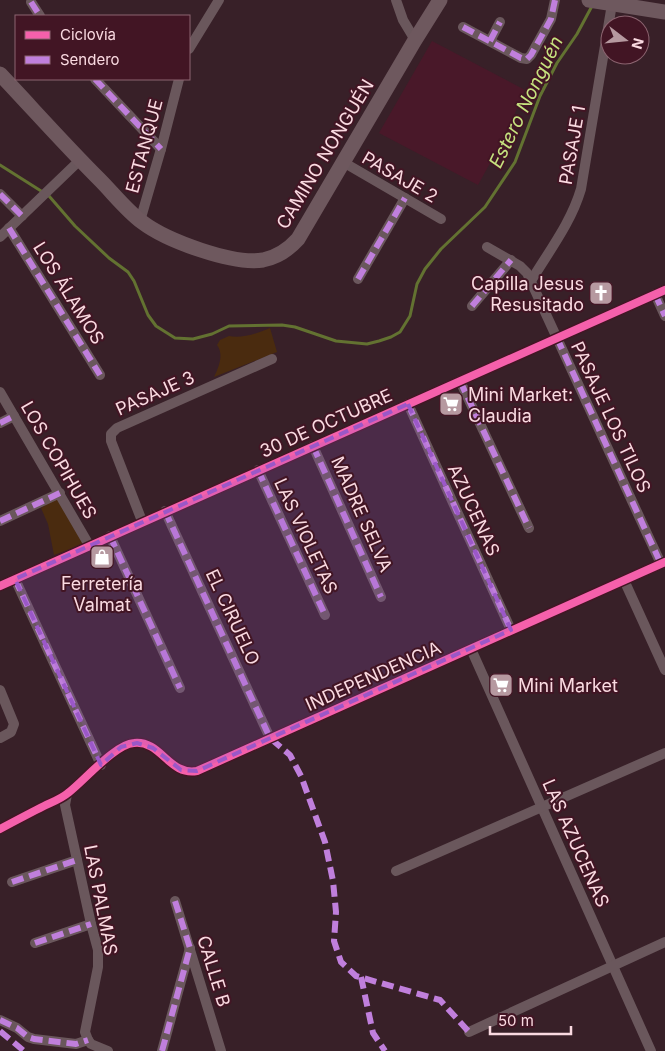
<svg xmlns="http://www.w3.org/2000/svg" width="665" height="1051" viewBox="0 0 665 1051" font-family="Inter,sans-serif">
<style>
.built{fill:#491829}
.green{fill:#4a2b0f}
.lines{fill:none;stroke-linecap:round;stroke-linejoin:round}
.stream{stroke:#637231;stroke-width:3}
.street{stroke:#6a575c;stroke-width:10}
.secondary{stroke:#6e585e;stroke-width:15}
.quiet{stroke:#c07fdc;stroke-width:6;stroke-dasharray:12 6;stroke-linecap:butt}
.cycleway-casing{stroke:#421524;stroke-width:11}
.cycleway{stroke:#f560ab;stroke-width:8}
.marked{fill:#9b58c8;fill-opacity:0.2;stroke:#9b58c8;stroke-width:4;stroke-dasharray:10 6;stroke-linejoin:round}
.labels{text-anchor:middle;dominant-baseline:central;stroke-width:4;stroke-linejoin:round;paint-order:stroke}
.street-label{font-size:18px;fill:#fadae1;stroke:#421524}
.poi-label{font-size:18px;fill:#fadae1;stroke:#421524;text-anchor:start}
.water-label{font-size:19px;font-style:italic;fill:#c6e37f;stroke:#421524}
</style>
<rect width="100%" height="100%" fill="#382028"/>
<polygon class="built" points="432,41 525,90 506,134 478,185 379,133"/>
<g class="green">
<path d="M270 328 277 352 214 377C219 367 224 354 217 345L220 340 229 336C241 339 259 333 270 328Z"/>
<polygon points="59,497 87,543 54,555 48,524 41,508"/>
</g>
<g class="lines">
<polyline class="stream" points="0,165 49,196 75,226 109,258 128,272 134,281 148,315 156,326 175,338 193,339 212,334 229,326 282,325 295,327 336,341 367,344 379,341 391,337 400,332 410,316 417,284 425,269 441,249 485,207 515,162 540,96 557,63 577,34 592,6"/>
<g class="street">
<polyline points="396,0 403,20 415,40"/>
<polyline points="31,2 40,16"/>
<polyline points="463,27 521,58 527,59 531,55 551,19 555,0"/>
<polyline points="490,41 500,22"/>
<polyline points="189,49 219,0"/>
<polyline points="95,79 161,149"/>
<polyline points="343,162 441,219"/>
<polyline points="0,194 22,216"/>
<polyline points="140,221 161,149 179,79"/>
<polyline points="9,228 100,375"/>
<polyline points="0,237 80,160"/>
<polyline points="487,247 520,266 527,273 661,564"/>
<polyline points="358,279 405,198"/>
<path d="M531 281C549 251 571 223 581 189L612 4"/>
<polyline points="655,294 665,316"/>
<polyline points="472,306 511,260"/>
<polyline points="460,381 529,528"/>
<polyline points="0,392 89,545"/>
<polyline points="408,404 511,630"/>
<polyline points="0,423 14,416"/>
<polyline points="313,446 381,597"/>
<polyline points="258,470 325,615"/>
<polyline points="165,511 270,738"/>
<polyline points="0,521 60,493"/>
<polyline points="142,521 111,441 111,434 117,428 272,359"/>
<polyline points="110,536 180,688"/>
<polyline points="15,579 101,765"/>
<polyline points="624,580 665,670"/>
<polyline points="0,586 665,290"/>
<polyline points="471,649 651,1051"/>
<polyline points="0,690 14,724 11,732 0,738"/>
<polyline points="67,794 65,805 91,924 98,950 98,967 85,1032 88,1040"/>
<path d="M0 829C15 821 30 813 44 806 52 802 61 799 68 793 84 781 115 744 134 743 161 740 169 776 197 771L665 562"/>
<polyline points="396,871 665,753"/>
<polyline points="12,882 77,860"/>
<polyline points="175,901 221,1051"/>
<polyline points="35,943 91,924"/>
<polyline points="0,1020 17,1028 28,1037 34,1039 76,1044 88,1040"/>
<polyline points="469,1032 665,942"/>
<polyline points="88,1040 91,1044 108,1051"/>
<polyline points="162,1051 190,948"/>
</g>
<g class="secondary">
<polyline points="589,0 665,12"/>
<path d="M0 74C33 109 65 145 99 179 113 193 126 210 142 222 167 241 233 265 263 260 278 257 289 249 298 239L415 40 440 0"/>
</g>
<g class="quiet">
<polyline points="31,2 40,16"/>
<polyline points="463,27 521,58 527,59 531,55 551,19 555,0"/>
<polyline points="490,41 500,22"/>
<polyline points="95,79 161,149"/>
<polyline points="0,194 22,216"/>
<polyline points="9,228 100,375"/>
<polyline points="358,279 405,198"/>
<polyline points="655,294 665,316"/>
<polyline points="472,306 511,260"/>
<polyline points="557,338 661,564"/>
<polyline points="460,381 529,528"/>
<polyline points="408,404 511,630"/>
<polyline points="0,423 14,416"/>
<polyline points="313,446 381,597"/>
<polyline points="258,470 325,615"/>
<polyline points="165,511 270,738 290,755 301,776 325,842 333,881 336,912 334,941 341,962 356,976 440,1000 469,1032"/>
<polyline points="0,521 60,493"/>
<polyline points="110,536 180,688"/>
<polyline points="15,579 101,765"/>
<polyline points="12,882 77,860"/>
<polyline points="35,943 91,924"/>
<polyline points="361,977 373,1033 385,1051"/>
<polyline points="0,1020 17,1028 28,1037 34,1039 76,1044 88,1040"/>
<polyline points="0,1031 24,1051"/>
<polyline points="162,1051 190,948 175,901"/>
</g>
<g class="cycleway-casing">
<g id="cycleway">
<polyline points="0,586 665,290"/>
<path d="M0 829C15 821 30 813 44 806 52 802 61 799 68 793 84 781 115 744 134 743 161 740 169 776 197 771L665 562"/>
</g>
</g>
<use href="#cycleway" class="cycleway"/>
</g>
<path class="marked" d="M408 404 511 630 197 771 181 770 153 748 137 743 121 747 101 765 15 579Z"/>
<defs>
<g id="church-square" transform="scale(1.25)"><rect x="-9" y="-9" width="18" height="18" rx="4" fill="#b699a0" stroke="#421524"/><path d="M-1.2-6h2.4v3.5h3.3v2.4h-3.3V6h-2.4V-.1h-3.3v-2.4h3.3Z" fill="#fff"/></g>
<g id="supermarket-square" transform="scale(1.25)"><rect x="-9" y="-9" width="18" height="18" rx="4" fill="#b699a0" stroke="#421524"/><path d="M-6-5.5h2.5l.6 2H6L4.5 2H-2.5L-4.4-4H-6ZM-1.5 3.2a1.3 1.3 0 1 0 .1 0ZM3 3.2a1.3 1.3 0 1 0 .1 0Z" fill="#fff"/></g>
<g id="shop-square" transform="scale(1.25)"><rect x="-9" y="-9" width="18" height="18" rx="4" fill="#b699a0" stroke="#421524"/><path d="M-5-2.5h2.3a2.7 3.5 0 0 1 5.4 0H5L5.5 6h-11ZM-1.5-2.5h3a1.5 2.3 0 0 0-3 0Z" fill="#fff"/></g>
</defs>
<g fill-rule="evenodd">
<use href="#church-square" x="601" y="293"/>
<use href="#supermarket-square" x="451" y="404"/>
<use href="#shop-square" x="102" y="557"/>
<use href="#supermarket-square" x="501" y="685"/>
</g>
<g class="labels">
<g class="street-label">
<text transform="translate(572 145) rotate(-80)">PASAJE 1</text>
<text transform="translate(144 146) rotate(-75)">ESTANQUE</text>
<text transform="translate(325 154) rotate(-59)">CAMINO NONGUÉN</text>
<text transform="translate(400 177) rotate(30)">PASAJE 2</text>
<text transform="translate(69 293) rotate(58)">LOS ÁLAMOS</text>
<text transform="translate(155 393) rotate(-24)">PASAJE 3</text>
<text transform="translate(611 417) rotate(65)">PASAJE LOS TILOS</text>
<text transform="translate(326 423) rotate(-24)">30 DE OCTUBRE</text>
<text transform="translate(59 460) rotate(60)">LOS COPIHUES</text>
<text transform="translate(474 510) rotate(65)">AZUCENAS</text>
<text transform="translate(362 514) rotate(66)">MADRE SELVA</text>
<text transform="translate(306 536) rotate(65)">LAS VIOLETAS</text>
<text transform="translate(233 617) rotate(65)">EL CIRUELO</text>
<text transform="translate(373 676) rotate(-24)">INDEPENDENCIA</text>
<text transform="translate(576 843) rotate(66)">LAS AZUCENAS</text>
<text transform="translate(101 900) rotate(79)">LAS PALMAS</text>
<text transform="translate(214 971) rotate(73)">CALLE B</text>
</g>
<g class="poi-label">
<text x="584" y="283" text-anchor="end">Capilla Jesus<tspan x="584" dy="21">Resusitado</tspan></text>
<text x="468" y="394">Mini Market:<tspan x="468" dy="21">Claudia</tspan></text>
<text x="102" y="583" text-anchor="middle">Ferretería<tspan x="102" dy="21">Valmat</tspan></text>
<text x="518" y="685">Mini Market</text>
</g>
<g class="water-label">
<text transform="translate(526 102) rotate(-64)">Estero Nonguén</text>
</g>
</g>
<rect x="15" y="15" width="175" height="65" fill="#421524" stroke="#8c6470"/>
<rect x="25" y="31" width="25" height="8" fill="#f560ab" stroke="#8c6470"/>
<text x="60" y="40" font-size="15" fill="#fadae1">Ciclovía</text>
<rect x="25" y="56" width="25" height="8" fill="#c07fdc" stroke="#8c6470"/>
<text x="60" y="65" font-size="15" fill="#fadae1">Sendero</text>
<g transform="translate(625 40) rotate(106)"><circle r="24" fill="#421524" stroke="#8c6470"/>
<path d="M0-4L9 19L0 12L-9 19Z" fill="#b699a0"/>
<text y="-8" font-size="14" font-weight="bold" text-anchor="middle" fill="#fadae1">N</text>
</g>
<path d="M490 1026v8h81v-8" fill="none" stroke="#fadae1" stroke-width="2.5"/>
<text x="498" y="1026" font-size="15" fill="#fadae1" stroke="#421524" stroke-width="4" paint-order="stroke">50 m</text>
</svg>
